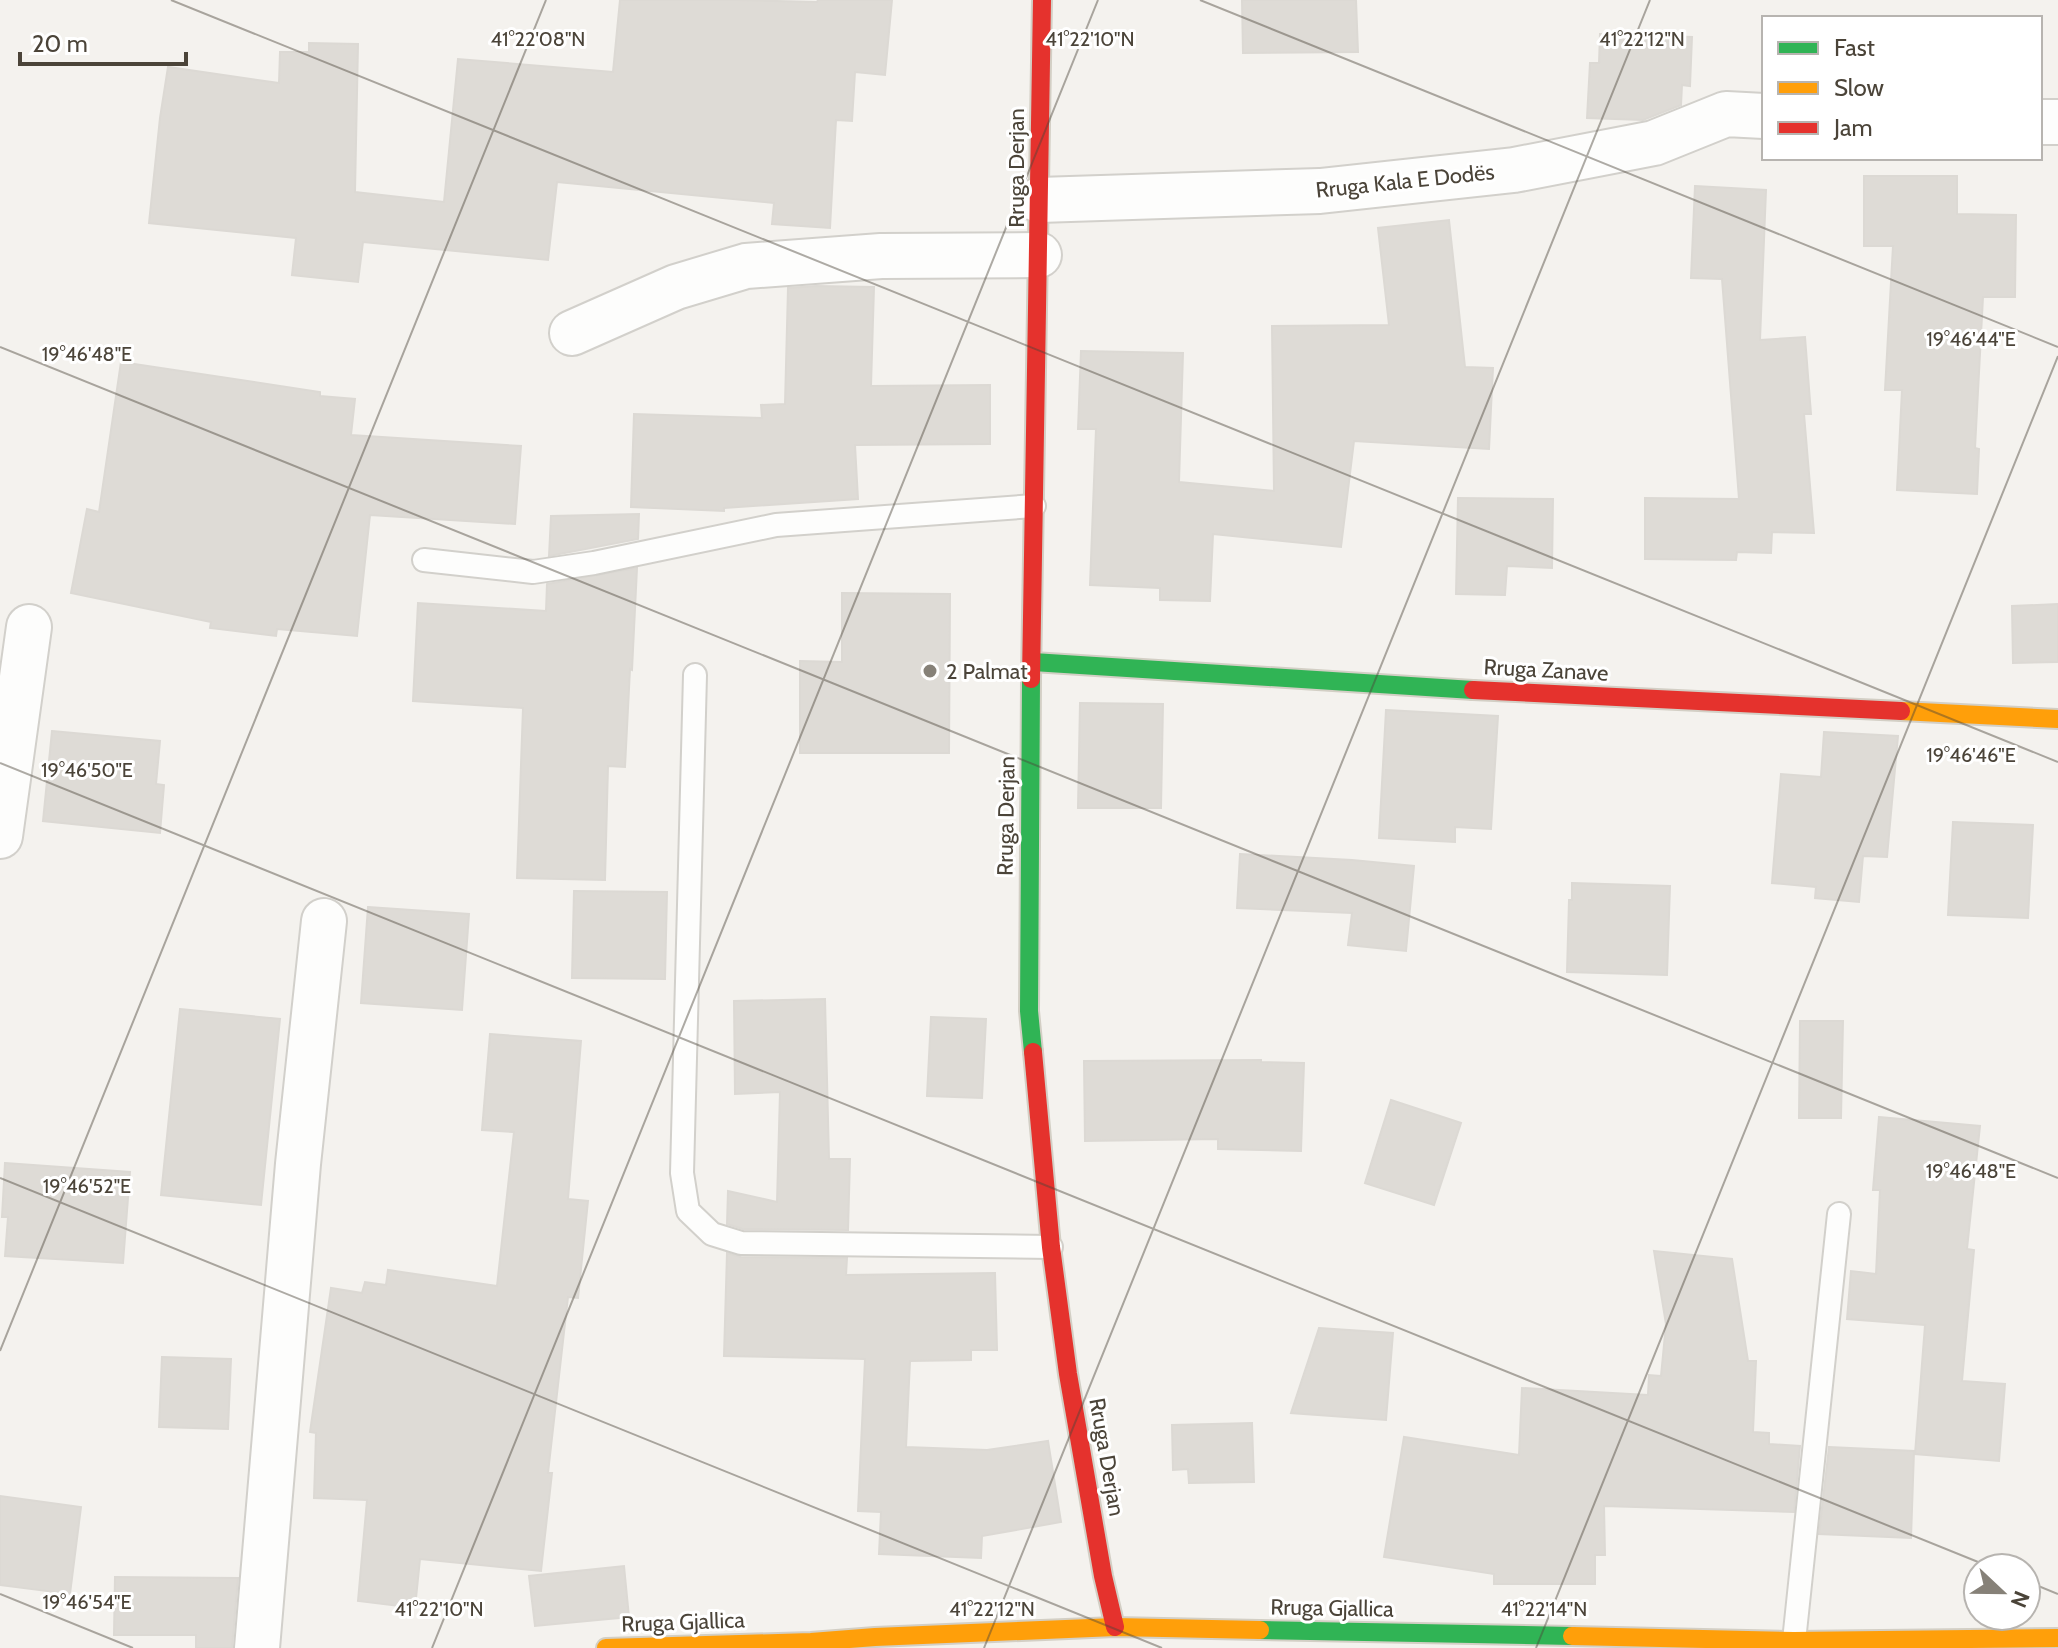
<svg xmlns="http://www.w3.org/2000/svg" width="2058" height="1648" viewBox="0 0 2058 1648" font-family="Cabin,sans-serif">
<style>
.building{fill:#dedbd6;stroke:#dcd9d4;stroke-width:2}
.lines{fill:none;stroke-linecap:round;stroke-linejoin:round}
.lane-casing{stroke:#d2d0cb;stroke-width:26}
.street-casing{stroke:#d2d0cb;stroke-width:48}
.fast-casing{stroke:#d3cfc5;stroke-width:22}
.slow-casing{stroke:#d3cfc5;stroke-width:22}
.jam-casing{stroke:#d3cfc5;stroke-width:22}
.lane{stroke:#fdfdfc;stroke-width:22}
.street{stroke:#fdfdfc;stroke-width:44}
.fast{stroke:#30b455;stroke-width:18}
.slow{stroke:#ff9f0a;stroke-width:18}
.jam{stroke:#e5322d;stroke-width:18}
.ticks{fill:none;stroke:#4b4439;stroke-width:2;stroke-opacity:0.45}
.poi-dot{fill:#868178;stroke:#fff;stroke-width:3}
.labels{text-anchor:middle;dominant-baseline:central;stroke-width:6;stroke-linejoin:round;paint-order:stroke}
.street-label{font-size:22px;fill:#4b4439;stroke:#fff}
.poi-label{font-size:22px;fill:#4b4439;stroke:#fff;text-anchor:start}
.ticks-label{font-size:20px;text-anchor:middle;fill:#4b4439;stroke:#fff;stroke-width:6;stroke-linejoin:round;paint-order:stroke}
</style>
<rect width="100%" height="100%" fill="#f4f2ee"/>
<g class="building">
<polygon points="620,0 737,0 817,2 818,0 892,0 885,75 855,72 852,121 836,120 830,228 772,224 774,203 557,182 548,260 363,242 358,282 292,275 296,238 149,223 160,118 168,67 279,83 280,52 309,52 309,43 358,44 355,192 444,202 458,59 613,72"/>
<polygon points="1242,0 1356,0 1358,52 1243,53"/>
<polygon points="1600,34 1692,37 1690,86 1682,85 1681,105 1643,120 1587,118 1590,63 1599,63"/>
<polygon points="1864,176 1957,176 1957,214 2016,215 2015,297 1983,297 1975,448 1979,449 1977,494 1897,490 1902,390 1885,390 1893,246 1864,246"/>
<polygon points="1695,186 1766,190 1760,340 1805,337 1811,414 1804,414 1814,533 1772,532 1771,553 1737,552 1736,560 1645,559 1645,498 1739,499 1722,279 1691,278"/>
<polygon points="1449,220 1465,367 1493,368 1489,449 1354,441 1341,547 1213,534 1210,601 1160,600 1160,588 1090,585 1096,429 1078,429 1081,351 1183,353 1179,482 1274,491 1272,326 1389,325 1378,228"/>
<polygon points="816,286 874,287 871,386 990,385 990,444 855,445 858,499 724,508 724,511 631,507 634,414 762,418 761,405 785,404 788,288"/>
<polygon points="121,362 320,392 320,396 355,399 351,435 521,446 515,524 370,515 357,636 277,629 276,636 210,628 211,622 71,593 87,509 99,512"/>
<polygon points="1458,498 1553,499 1552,568 1507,566 1505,595 1456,594"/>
<polygon points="639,514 638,539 549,556 551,516"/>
<polygon points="637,568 632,670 630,669 625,767 608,766 605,880 517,878 523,708 413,701 418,603 546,611 547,584"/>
<polygon points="842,593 950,594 949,753 800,753 800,661 842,662"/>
<polygon points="2058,604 2058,662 2013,663 2012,606"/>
<polygon points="1080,703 1163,704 1161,808 1078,808"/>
<polygon points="1386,710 1498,716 1491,829 1455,827 1455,842 1379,838"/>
<polygon points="52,731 160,741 156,784 164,785 160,833 43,821"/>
<polygon points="1824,732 1898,736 1887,857 1863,856 1859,902 1815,898 1816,887 1772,883 1781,774 1821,777"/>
<polygon points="1953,822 2033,825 2028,918 1948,915"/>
<polygon points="1240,854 1352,860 1414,866 1406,951 1348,945 1352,913 1237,908"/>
<polygon points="1572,883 1670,886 1667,975 1567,972 1569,900 1572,900"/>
<polygon points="574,891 667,892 665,979 572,978"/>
<polygon points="368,907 469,914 462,1010 361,1003"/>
<polygon points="825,999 829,1159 850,1159 848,1230 743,1229 727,1224 728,1191 777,1202 780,1092 735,1094 734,1001"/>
<polygon points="180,1009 280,1019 261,1205 161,1195"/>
<polygon points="931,1017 986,1019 982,1098 927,1096"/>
<polygon points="1800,1021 1843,1021 1841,1118 1799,1118"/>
<polygon points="490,1034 581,1041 568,1199 588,1201 578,1298 568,1297 548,1473 552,1473 541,1571 420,1559 415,1608 358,1601 367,1500 314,1498 316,1433 310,1432 331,1288 362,1293 365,1282 386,1285 388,1270 497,1286 514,1132 482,1130"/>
<polygon points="1261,1060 1261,1062 1304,1063 1301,1151 1218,1149 1218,1139 1085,1141 1084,1061"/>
<polygon points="1391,1100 1461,1123 1434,1205 1365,1183"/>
<polygon points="1879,1117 1980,1126 1967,1249 1974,1250 1962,1381 2005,1384 1999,1461 1915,1454 1925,1325 1847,1319 1851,1271 1876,1274 1880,1190 1873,1190"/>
<polygon points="5,1163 130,1172 123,1263 5,1256 8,1217 2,1217"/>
<polygon points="1654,1251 1732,1259 1748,1361 1756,1361 1753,1432 1769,1433 1769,1444 1800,1446 1794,1512 1604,1506 1605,1555 1595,1555 1595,1584 1494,1584 1494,1574 1384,1557 1404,1437 1519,1455 1522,1388 1648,1395 1649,1375 1661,1376 1666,1324"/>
<polygon points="727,1253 741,1257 847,1258 846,1275 995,1273 997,1350 971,1350 971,1360 910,1361 906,1447 987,1450 1048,1441 1061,1522 982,1536 981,1558 879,1554 881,1512 858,1511 865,1359 724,1356"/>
<polygon points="1319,1328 1393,1333 1386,1420 1291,1413"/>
<polygon points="162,1357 231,1359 228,1429 159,1427"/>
<polygon points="1252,1423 1254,1482 1189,1483 1188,1469 1173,1470 1172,1425"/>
<polygon points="1829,1447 1914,1451 1911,1538 1819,1534"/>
<polygon points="0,1496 81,1507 70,1594 0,1585"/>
<polygon points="624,1566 629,1617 535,1626 529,1576"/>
<polygon points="115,1577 238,1578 232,1648 196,1648 196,1635 114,1635"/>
</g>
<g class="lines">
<g class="lane-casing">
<g id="lane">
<polyline points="424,560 533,572 594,563 776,525 1034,506"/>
<polyline points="695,675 682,1173 688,1211 712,1234 741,1243 1051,1247"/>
<polyline points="1794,1641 1839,1214"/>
</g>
</g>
<g class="street-casing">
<g id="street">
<polyline points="2040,122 2058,122"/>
<polyline points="1039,200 1320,191 1514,170 1654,143 1726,114 1764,116"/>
<polyline points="572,333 676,287 746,266 881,256 1039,255"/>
<polyline points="0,836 29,627"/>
<polyline points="257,1648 298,1164 324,921"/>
</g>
</g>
<g class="fast-casing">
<g id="fast">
<polyline points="1033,662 1473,690"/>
<polyline points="1031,679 1029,1011 1033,1052"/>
<polyline points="1260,1630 1572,1636"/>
</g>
</g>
<g class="slow-casing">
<g id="slow">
<polyline points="1901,711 2058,719"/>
<polyline points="1572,1636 1794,1641 2058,1638"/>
<polyline points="606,1648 811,1642 875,1637 1115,1627 1260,1630"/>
</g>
</g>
<g class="jam-casing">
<g id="jam">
<polyline points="1031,679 1042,0"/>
<polyline points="1473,690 1901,711"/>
<polyline points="1033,1052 1051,1247 1068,1374 1103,1576 1115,1627"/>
</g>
</g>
<use href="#lane" class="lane"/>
<use href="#street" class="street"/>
<use href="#fast" class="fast"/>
<use href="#slow" class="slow"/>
<use href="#jam" class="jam"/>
</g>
<path class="ticks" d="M171 0 2058 762M1200 0 2058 347M0 347 2058 1178M0 763 1993 1568M0 1178 1162 1648M0 1351 546 0M2026 1581 2058 1594M0 1594 133 1648M432 1648 1098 0M984 1648 1650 0M1536 1648 2058 356"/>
<circle class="poi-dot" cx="930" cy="671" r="8"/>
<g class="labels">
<g class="street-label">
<text transform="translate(1016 168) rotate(-90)">Rruga Derjan</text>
<text transform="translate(1405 181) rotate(-6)">Rruga Kala E Dodës</text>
<text transform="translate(1546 670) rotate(3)">Rruga Zanave</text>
<text transform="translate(1006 816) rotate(-89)">Rruga Derjan</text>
<text transform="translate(1107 1457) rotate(80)">Rruga Derjan</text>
<text transform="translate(1332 1608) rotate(1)">Rruga Gjallica</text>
<text transform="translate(683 1622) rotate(-2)">Rruga Gjallica</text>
</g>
<g class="poi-label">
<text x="946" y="671">2 Palmat</text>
</g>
</g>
<g class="ticks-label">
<text x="1090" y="46">41°22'10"N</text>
<text x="1642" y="46">41°22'12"N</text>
<text x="538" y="46">41°22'08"N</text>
<text x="1971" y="346">19°46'44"E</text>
<text x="87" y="361">19°46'48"E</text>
<text x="1971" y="762">19°46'46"E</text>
<text x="87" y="777">19°46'50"E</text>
<text x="1971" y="1178">19°46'48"E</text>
<text x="87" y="1193">19°46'52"E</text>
<text x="87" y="1609">19°46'54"E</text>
<text x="439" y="1616">41°22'10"N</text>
<text x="992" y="1616">41°22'12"N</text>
<text x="1544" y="1616">41°22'14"N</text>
</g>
<rect x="1762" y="16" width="280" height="144" fill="#ffffff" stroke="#b7b4b0" stroke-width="2"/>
<rect x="1778" y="42" width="40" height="12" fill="#30b455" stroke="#b7b4b0" stroke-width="2"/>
<text x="1834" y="56" font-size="24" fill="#4b4439">Fast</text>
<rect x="1778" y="82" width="40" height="12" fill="#ff9f0a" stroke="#b7b4b0" stroke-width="2"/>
<text x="1834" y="96" font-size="24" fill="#4b4439">Slow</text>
<rect x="1778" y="122" width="40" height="12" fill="#e5322d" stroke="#b7b4b0" stroke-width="2"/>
<text x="1834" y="136" font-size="24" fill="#4b4439">Jam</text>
<g transform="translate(2002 1592) rotate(112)"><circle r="38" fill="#ffffff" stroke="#b7b4b0" stroke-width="2"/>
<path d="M0-6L14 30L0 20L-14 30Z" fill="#868178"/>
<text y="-12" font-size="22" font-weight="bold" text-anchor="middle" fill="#4b4439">N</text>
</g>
<path d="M20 52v12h166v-12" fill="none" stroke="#4b4439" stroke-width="4"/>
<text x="32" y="52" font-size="24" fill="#4b4439" stroke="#ffffff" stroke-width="6" paint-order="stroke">20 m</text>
</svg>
